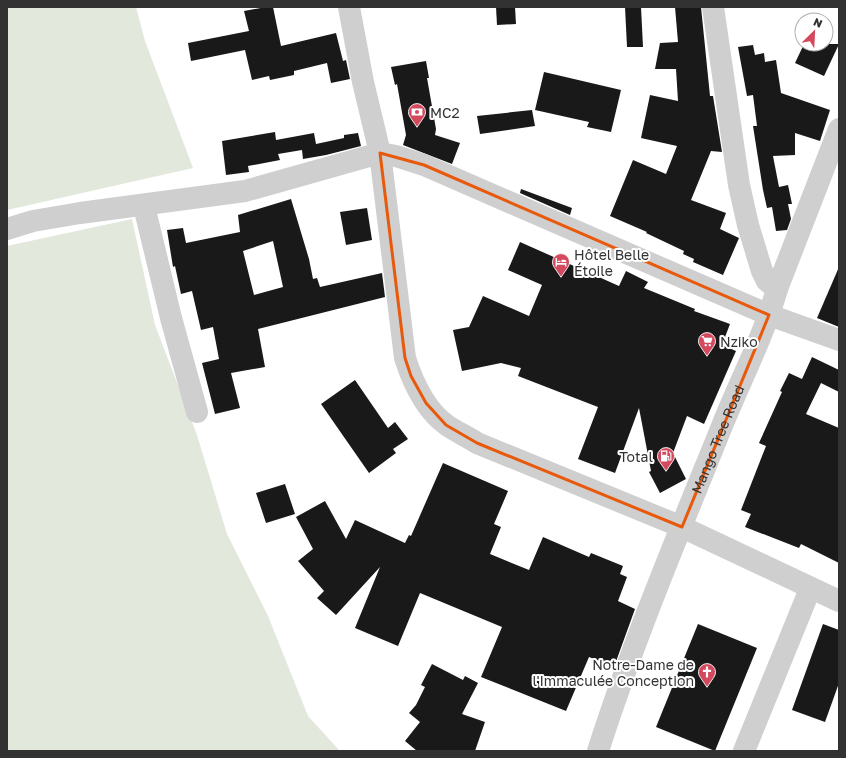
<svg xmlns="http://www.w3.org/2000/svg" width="846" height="758" viewBox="0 0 846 758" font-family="'Golos Text',sans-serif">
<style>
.green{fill:#e2e8dc}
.building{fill:#191919;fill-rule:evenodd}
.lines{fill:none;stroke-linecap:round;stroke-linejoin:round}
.minor{stroke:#cfcfcf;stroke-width:22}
.marked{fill:none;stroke:#e8590c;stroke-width:3;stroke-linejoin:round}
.labels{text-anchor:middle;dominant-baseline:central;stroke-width:4;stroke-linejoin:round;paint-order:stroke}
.poi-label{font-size:14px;fill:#323232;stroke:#fff;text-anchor:start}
.street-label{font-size:14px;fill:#323232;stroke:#fff}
</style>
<rect width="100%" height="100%" fill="#fff"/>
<g class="green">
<polygon points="7,7 136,7 145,41 193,168 7,210"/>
<polygon points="132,219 155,325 197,435 227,534 268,616 308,716 340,751 7,751 7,246"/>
</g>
<g class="building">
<polygon points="266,7 273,7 281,46 336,33 343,61 346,60 350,79 331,83 327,63 294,71 294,75 270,80 269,76 252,80 245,50 191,61 188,43 249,31 244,11"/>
<polygon points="496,7 515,7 516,24 497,25"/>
<polygon points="625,7 641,7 643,47 627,47"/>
<polygon points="675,7 701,7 710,96 713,96 722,152 711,151 691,200 726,213 720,229 739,238 723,275 693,262 694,259 683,254 684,251 646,233 647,232 610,216 633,160 666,174 677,146 641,138 650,95 678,101 676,69 655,69 660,43 678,42"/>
<polygon points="804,44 839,44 824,76 795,63"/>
<polygon points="753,45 755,55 764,53 765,62 776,60 781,93 830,110 820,141 795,133 795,155 773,156 779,187 788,185 792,204 788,204 791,219 787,230 776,231 772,207 767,208 763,190 753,126 757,126 753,95 747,96 738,47"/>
<polygon points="426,61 429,78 427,78 436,129 435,135 460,143 452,164 403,145 406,135 397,84 395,85 391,67"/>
<polygon points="544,72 621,90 611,132 587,127 589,122 535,110"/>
<polygon points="532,110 535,126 480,134 477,116"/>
<polygon points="275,132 276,140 314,133 316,144 344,138 344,135 358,133 361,146 326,155 303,159 302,150 278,154 280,160 248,166 249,172 226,175 222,141"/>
<polygon points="521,189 572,208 570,215 520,193"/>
<path d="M291 199 309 259 313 279 317 278 320 287 382 273 385 297 258 329 265 367 231 373 240 408 215 414 202 363 219 359 213 327 201 330 192 291 181 294 175 266 173 267 167 230 183 228 186 243 240 232 238 215ZM273 241 283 287 254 295 243 251Z"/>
<polygon points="367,208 372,240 346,245 340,212"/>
<polygon points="520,242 619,286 626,271 648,282 644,288 695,309 694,311 730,324 722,345 736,351 704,424 687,416 673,453 686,479 660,493 649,472 651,471 639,408 615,473 578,459 598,407 518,376 521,368 501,363 462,371 453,330 469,327 483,296 529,316 542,285 508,270"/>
<polygon points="839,267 839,327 817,318"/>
<polygon points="812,357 839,370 839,392 821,383 806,414 839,428 839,563 801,544 799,548 745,527 751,514 741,510 766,446 759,443 782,392 780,391 789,373 802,379"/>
<polygon points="355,380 388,428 395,422 408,439 393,449 396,453 369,473 321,404"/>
<polygon points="443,463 508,491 494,524 501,527 490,554 529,570 543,537 589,557 591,553 623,566 620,574 627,577 618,601 635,609 614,667 589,657 566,711 481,677 502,627 420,593 398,646 355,628 380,567 336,615 317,598 324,591 298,561 313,549 296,517 325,501 346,539 355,520 405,543 409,535 411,536"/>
<polygon points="285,484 295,514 266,523 256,493"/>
<polygon points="698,624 757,648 715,751 656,727"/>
<polygon points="823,624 839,630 839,683 825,722 792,710"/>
<polygon points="432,664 463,680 465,676 478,683 462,714 485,722 475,751 417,751 405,741 420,722 409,713 416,705 425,687 421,685"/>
</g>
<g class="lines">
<g class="minor">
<path d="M349 7 363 82 380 153 405 358C413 383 426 411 448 426 457 432 468 437 477 443L682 527 839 601"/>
<polyline points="713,7 739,185 748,225 762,271 767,281 777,289"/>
<polyline points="144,206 171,318 197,412"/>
<polyline points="7,229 33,221 80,213 245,191 380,153 396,156 424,165 769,315 839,340"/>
<path id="s1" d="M598 751C634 639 680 530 724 421 742 377 764 335 777 289L839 129"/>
<polyline points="744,751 810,589"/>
</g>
</g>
<path class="marked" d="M380 153 424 165 769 315 682 527 477 443 446 425 426 403 411 376 405 358Z"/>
<defs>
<g id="bank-pin" transform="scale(0.9)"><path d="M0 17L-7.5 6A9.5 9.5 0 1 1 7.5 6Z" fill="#d34a5f" stroke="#fff"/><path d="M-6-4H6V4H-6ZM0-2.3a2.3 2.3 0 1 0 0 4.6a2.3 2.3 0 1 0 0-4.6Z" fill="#fff"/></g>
<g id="hotel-pin" transform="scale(0.9)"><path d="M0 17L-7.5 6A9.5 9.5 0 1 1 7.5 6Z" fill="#d34a5f" stroke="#fff"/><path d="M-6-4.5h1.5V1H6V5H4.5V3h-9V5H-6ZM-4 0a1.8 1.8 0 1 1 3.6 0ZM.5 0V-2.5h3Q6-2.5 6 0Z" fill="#fff"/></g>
<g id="supermarket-pin" transform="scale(0.9)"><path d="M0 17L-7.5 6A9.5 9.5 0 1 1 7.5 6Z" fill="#d34a5f" stroke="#fff"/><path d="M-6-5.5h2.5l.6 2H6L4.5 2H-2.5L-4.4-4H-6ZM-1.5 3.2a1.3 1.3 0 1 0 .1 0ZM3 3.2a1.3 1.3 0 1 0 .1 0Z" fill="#fff"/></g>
<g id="fuel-pin" transform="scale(0.9)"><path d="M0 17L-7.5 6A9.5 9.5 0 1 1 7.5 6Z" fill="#d34a5f" stroke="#fff"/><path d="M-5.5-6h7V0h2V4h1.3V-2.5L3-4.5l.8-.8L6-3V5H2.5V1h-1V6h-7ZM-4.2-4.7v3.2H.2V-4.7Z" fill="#fff"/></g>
<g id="church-pin" transform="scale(0.9)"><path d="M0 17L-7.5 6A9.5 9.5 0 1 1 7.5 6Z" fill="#d34a5f" stroke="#fff"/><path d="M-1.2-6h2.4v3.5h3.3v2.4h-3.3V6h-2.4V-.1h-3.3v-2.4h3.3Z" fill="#fff"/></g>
</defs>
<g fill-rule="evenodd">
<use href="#bank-pin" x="417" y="112"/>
<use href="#hotel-pin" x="561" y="262"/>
<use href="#supermarket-pin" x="707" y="341"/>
<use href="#fuel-pin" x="666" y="456"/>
<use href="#church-pin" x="707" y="672"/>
</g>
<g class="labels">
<g class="poi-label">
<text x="430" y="112">MC2</text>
<text x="574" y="254">Hôtel Belle<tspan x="574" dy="16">Étoile</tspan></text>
<text x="720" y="341">Nziko</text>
<text x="653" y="456" text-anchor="end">Total</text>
<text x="694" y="664" text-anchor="end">Notre-Dame de<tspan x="694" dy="16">l'Immaculée Conception</tspan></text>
</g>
<g class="street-label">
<text stroke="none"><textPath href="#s1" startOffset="334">Mango Tree Road</textPath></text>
</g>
</g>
<rect width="846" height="758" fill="none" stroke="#323232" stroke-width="16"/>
<g transform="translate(814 32) rotate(24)"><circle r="19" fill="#ffffff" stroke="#adadad"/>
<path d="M0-3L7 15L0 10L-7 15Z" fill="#d34a5f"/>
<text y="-6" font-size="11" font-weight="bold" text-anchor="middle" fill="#323232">N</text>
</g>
</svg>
